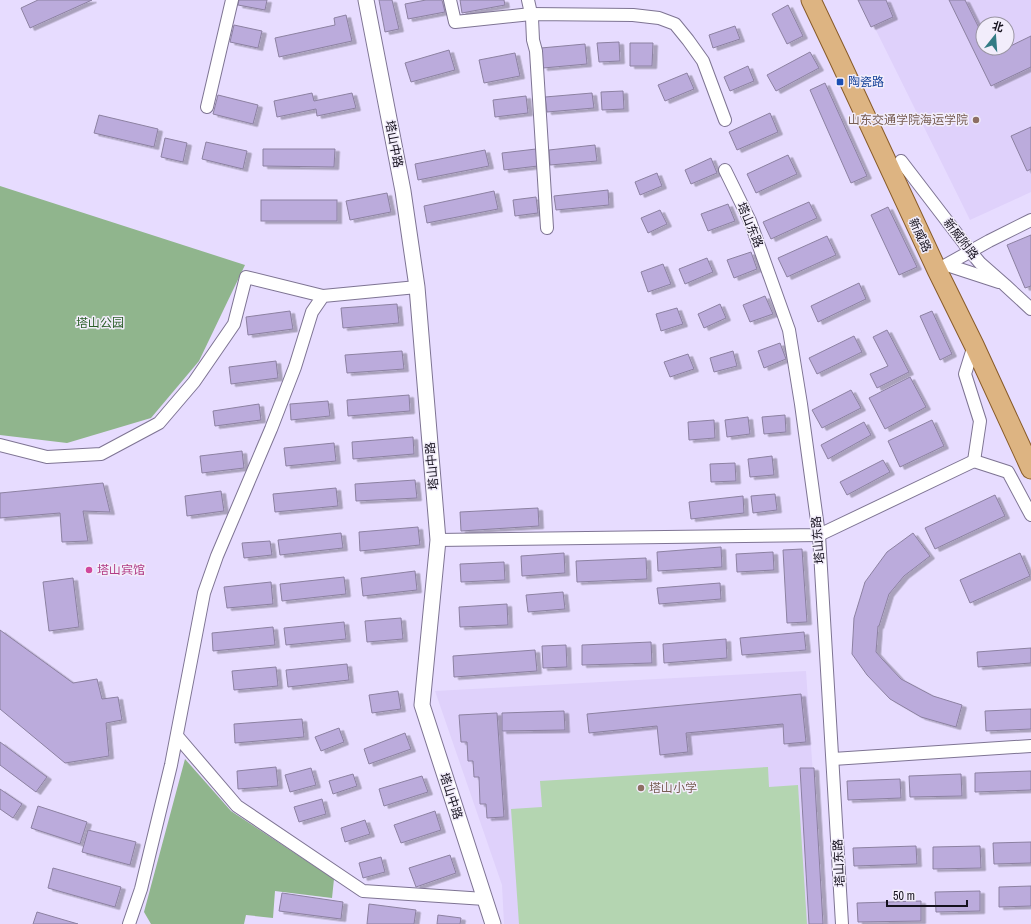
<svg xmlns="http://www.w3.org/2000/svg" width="1031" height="924" viewBox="0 0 1031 924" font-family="'Archivo Narrow','Noto Sans SC',sans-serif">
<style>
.built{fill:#dfd1fb;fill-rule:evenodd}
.green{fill:#b4d5b1}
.forest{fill:#90b58d}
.building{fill:#bbabdc;stroke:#8c81a1;filter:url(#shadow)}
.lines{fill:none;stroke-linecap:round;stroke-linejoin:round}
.minor-casing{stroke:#7e7493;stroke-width:14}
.tertiary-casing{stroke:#7e7493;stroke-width:17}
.primary-casing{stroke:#885b29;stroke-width:21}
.minor{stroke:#fff;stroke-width:12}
.tertiary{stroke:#fff;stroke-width:15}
.primary{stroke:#ddb482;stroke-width:19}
.transit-dot{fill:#1a4fb4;stroke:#f2edfb;stroke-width:1.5}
.education-dot{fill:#8d6e63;stroke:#f2edfb;stroke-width:1.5}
.hotel-dot{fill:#d1479c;stroke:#f2edfb;stroke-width:1.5}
.labels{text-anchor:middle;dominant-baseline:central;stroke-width:3;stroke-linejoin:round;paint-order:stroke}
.transit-label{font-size:12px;fill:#164399;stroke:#f2edfb;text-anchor:start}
.education-label{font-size:12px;fill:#785e54;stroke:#f2edfb;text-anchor:end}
.street-label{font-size:12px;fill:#16121e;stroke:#f2edfb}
.park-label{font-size:12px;fill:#2a5e28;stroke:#f2edfb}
.hotel-label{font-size:12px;fill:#b23c85;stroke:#f2edfb;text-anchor:start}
</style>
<defs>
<filter id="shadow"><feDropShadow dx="4.5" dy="2.5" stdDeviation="0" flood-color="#0004"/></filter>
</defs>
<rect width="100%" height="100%" fill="#e7dcff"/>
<g class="built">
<path d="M861 0H1031V192L970 220ZM983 24H1007V48H983Z"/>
<polygon points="806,671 823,924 504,924 502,885 435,691"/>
</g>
<polygon class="green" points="768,767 769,787 798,785 807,924 519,924 511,809 542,807 540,781"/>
<g class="forest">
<polygon points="0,186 245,265 199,361 151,418 67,443 0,435"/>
<polygon points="185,759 231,811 334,879 332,898 275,891 273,918 246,915 244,924 151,924 144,912"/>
</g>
<g class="building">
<polygon points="38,0 92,0 30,28 21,8"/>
<polygon points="239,0 267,0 265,10 238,5"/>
<polygon points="379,0 392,0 399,29 385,32"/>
<polygon points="426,0 442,0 445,12 408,19 405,4"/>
<polygon points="460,0 504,0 505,5 462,13"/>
<polygon points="858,0 886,0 893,17 871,27"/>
<polygon points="949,0 965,0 983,36 983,48 989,48 992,55 1031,36 1031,67 991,86"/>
<polygon points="788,5 803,36 787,44 772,14"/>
<polygon points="346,15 352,41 279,57 275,38 335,25 334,18"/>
<polygon points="234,25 262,31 258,48 230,42"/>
<polygon points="735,26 740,39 713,48 709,35"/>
<polygon points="619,42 620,61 599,62 597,43"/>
<polygon points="630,43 653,43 652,66 630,66"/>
<polygon points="585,44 587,64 543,68 541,48"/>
<polygon points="449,50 455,70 411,82 405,63"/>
<polygon points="810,52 819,68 776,91 767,75"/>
<polygon points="515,53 520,76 484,83 479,60"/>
<polygon points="748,66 754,81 730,91 724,77"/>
<polygon points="687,73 694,89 665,101 658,85"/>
<polygon points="825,83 867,176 851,183 810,90"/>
<polygon points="623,91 624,109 602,110 601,92"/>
<polygon points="312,93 314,101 352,93 356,108 317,116 316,109 277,117 274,101"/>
<polygon points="592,93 594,108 547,112 545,97"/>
<polygon points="218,95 258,105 253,124 213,114"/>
<polygon points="526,96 528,113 495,117 493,100"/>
<polygon points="770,113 778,132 737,150 729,132"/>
<polygon points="99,115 158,129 154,147 94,133"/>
<polygon points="1031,127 1031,169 1027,171 1011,136"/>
<polygon points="165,138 187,143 183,162 161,157"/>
<polygon points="206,142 247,151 243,169 202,159"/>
<polygon points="595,145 597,161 550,165 549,150"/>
<polygon points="263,149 335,149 334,167 263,166"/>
<polygon points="536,149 538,166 504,170 502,153"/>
<polygon points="485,150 489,166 418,180 415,164"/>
<polygon points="788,155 797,174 756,193 747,174"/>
<polygon points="711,158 717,173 691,184 685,170"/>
<polygon points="657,173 662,186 640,195 635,182"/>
<polygon points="608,190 609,205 556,210 554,196"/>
<polygon points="494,191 498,209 427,223 424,206"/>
<polygon points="387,193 391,212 350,220 346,201"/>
<polygon points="536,197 538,213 515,216 513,200"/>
<rect x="261" y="200" width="76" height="21"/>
<polygon points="809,202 817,218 771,239 763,222"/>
<polygon points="728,204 735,221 708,231 701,214"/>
<polygon points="888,207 917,267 899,275 871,215"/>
<polygon points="660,210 667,224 648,233 641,218"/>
<polygon points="1031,235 1031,286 1025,288 1007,245"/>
<polygon points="827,236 836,255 787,277 778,258"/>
<polygon points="751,252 757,269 734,278 727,260"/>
<polygon points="707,258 713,272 685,284 679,269"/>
<polygon points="663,264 671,284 648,292 641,272"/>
<polygon points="859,283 866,299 818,322 811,306"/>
<polygon points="765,296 773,314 750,322 743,305"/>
<polygon points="397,304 399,323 343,328 341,308"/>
<polygon points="720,304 726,318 704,328 698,314"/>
<polygon points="677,308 683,324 661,331 656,314"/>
<polygon points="290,311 293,329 248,335 246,317"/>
<polygon points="932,311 952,354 940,360 920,316"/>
<polygon points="887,330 909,372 877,388 870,374 888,366 873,337"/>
<polygon points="854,336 862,352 817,374 809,358"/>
<polygon points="780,343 786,359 764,368 758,351"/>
<polygon points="402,351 404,369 347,373 345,355"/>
<polygon points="733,351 737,366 714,372 710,358"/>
<polygon points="688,354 694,369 670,377 664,362"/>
<polygon points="276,361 278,378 231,384 229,367"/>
<polygon points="910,377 926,407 885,429 869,398"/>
<polygon points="851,390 861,408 822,428 812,410"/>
<polygon points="409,395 410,411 348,416 347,400"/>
<polygon points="328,401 330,416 291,420 290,404"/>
<polygon points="259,404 261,420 215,426 213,411"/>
<polygon points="785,415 786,432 764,434 762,417"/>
<polygon points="748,417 750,434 727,437 725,420"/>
<polygon points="714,420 715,438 689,440 688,422"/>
<polygon points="932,420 944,446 900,467 888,441"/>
<polygon points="864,422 871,435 828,459 821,445"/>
<polygon points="413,437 414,454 353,459 352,442"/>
<polygon points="334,443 336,461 286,466 284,448"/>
<polygon points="242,451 244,468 202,473 200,456"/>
<polygon points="772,456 774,475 750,477 748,459"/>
<polygon points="883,460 890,472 847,495 840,482"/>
<polygon points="735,463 736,481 711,482 710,464"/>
<polygon points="415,480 417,498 356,501 355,484"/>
<polygon points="103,483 110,512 83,511 88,541 62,542 60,513 0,518 0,493"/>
<polygon points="336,488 338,506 275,512 273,494"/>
<polygon points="221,491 224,511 187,516 185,496"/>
<polygon points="775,494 777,510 753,513 751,496"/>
<polygon points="995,495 1005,516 935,549 925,528"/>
<polygon points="743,496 744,513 691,519 689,502"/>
<polygon points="538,508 539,526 461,531 460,512"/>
<polygon points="418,527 420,545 360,551 359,532"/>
<polygon points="341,533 343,548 280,555 278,540"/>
<polygon points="913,533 930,556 904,576 889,594 879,626 878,626 876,652 883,660 901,679 933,696 962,705 956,727 921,717 890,699 867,675 852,654 854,618 865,582 887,552"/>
<polygon points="270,541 272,555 244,558 242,543"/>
<polygon points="721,547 722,567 658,571 657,552"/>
<polygon points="802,549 807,622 787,623 783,550"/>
<polygon points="773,552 774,570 737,572 736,554"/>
<polygon points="564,553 565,573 522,576 521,556"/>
<polygon points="1020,553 1030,576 970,603 960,580"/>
<polygon points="646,558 647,579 577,582 576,561"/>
<polygon points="504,562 505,580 461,582 460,564"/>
<polygon points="415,571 417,590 363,596 361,578"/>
<polygon points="344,577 346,594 282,601 280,584"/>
<polygon points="73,578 79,627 49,631 43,582"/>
<polygon points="271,582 273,604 227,608 224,587"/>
<polygon points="720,583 721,599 659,604 657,588"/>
<polygon points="563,592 565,609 528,612 526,595"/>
<polygon points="507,604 508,625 460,627 459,607"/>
<polygon points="401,618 403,639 367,642 365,621"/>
<polygon points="344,622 346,639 286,645 284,628"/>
<polygon points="273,627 275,645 213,651 212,633"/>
<polygon points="0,630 73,683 97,679 102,699 118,697 122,720 106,723 109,756 65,763 0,709"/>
<polygon points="804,632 806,650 742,655 740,638"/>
<polygon points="726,639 727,658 664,663 663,644"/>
<polygon points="651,642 652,663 582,665 582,645"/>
<polygon points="566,645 567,667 543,668 542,646"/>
<polygon points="1031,648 1031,663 978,667 977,652"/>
<polygon points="535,650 537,671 454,677 453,656"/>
<polygon points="347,664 349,680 288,687 286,670"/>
<polygon points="276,667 278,686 234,690 232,671"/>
<polygon points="398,691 401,709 372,713 369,695"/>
<polygon points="801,694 806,742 784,744 783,724 686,733 688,752 660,755 657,726 589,733 587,714"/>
<polygon points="1031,709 1031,729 986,731 985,711"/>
<polygon points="564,711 565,730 502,731 502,713"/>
<polygon points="497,713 504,817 487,818 486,804 480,804 479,777 474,777 473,761 468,761 467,742 461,742 459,715"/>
<polygon points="302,719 304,737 235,743 234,724"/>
<polygon points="339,728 344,742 321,751 315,737"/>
<polygon points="405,733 411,749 369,764 364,749"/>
<polygon points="0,742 47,777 36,792 0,765"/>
<polygon points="276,767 278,786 238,789 237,771"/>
<polygon points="311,768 316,785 290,792 285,775"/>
<polygon points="800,768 814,768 823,924 809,924"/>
<polygon points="1031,771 1031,790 975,792 975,773"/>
<polygon points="353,774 357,786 333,794 329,781"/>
<polygon points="961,774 962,796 910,797 909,776"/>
<polygon points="422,776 428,792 384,806 379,789"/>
<polygon points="900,779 901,798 848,800 847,781"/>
<polygon points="0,789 22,804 13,818 0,809"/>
<polygon points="322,799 326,814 299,822 294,807"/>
<polygon points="38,806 87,822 80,844 31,828"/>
<polygon points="435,811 441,830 401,843 394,825"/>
<polygon points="365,820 370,834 345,842 341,828"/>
<polygon points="88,830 136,842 130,865 82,852"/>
<polygon points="1031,842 1031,863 994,864 993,843"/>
<polygon points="916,846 917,864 854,866 853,848"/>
<polygon points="980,846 981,868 933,869 933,847"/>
<polygon points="450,855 456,873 416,887 409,868"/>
<polygon points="381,857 385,872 363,878 359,863"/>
<polygon points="53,868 121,887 115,907 48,888"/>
<polygon points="1031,886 1031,906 999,907 999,887"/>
<polygon points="980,891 980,911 936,912 935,892"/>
<polygon points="282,893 343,902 341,919 279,911"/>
<polygon points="921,901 921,921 858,922 857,903"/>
<polygon points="369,904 416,910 414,924 367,924"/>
<polygon points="37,912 78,924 33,924"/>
<polygon points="438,915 461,918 460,924 437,924"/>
</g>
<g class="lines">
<g class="minor-casing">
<g id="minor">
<polyline points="450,0 455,22 531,14 633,15 659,18 675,24 688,40 703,61 725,120"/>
<polyline points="528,0 532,18 533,40 536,51 547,228"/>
<polyline points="207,107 232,0"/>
<polyline points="901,161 970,251 980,263 1005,285 1031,309"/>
<polyline points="725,170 750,221 789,330 801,404 819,535 842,924"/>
<polyline points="947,265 999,282"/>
<polyline points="937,270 989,241 1031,220"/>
<polyline points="974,345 965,374 980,421 974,461"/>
<polyline points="0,445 47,457 101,454 159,423 194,382 234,324 246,277 323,296"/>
<polyline points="438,540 819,535 974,461 1008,472 1031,515"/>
<polyline points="177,736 237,806 363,891 485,899"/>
<polyline points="833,759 1031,746"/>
<polyline points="129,924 141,889 171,765 204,593 217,556 271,429 295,367 312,312 323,296 417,287"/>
</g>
</g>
<g class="tertiary-casing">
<polyline id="tertiary" points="366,0 403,191 417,287 438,540 422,705 493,924"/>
</g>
<g class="primary-casing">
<polyline id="primary" points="811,0 839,59 937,270 974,345 1031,469"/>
</g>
<use href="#minor" class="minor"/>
<use href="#tertiary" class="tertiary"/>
<use href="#primary" class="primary"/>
</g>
<rect class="transit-dot" x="836" y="78" width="8" height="8" rx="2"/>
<g class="education-dot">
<circle cx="976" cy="120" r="4"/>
<circle cx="641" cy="788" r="4"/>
</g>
<circle class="hotel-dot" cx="89" cy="570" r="4"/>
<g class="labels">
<g class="transit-label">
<text x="848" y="82">陶瓷路</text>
</g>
<g class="education-label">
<text x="968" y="120">山东交通学院海运学院</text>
<text x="649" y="788" text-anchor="start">塔山小学</text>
</g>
<g class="street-label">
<text transform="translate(394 144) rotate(79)">塔山中路</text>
<text transform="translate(750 225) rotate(67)">塔山东路</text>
<text transform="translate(920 235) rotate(65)">新威路</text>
<text transform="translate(961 239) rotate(52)">新威附路</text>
<text transform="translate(432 466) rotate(-95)">塔山中路</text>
<text transform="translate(818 540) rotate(-95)">塔山东路</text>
<text transform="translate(451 796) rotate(72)">塔山中路</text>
<text transform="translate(839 863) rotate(-93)">塔山东路</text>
</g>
<g class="park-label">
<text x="100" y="323">塔山公园</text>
</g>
<g class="hotel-label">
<text x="97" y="570">塔山宾馆</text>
</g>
</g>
<g transform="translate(995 36) rotate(17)"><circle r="19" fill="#f2edfb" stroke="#9a95a3"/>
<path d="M0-3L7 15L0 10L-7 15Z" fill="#337b85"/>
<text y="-6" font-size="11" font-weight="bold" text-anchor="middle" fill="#16121e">北</text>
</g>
<path d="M887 900v6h80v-6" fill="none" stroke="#16121e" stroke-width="2"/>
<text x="893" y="900" font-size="12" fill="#16121e" stroke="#f2edfb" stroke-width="3" paint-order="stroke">50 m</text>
</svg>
